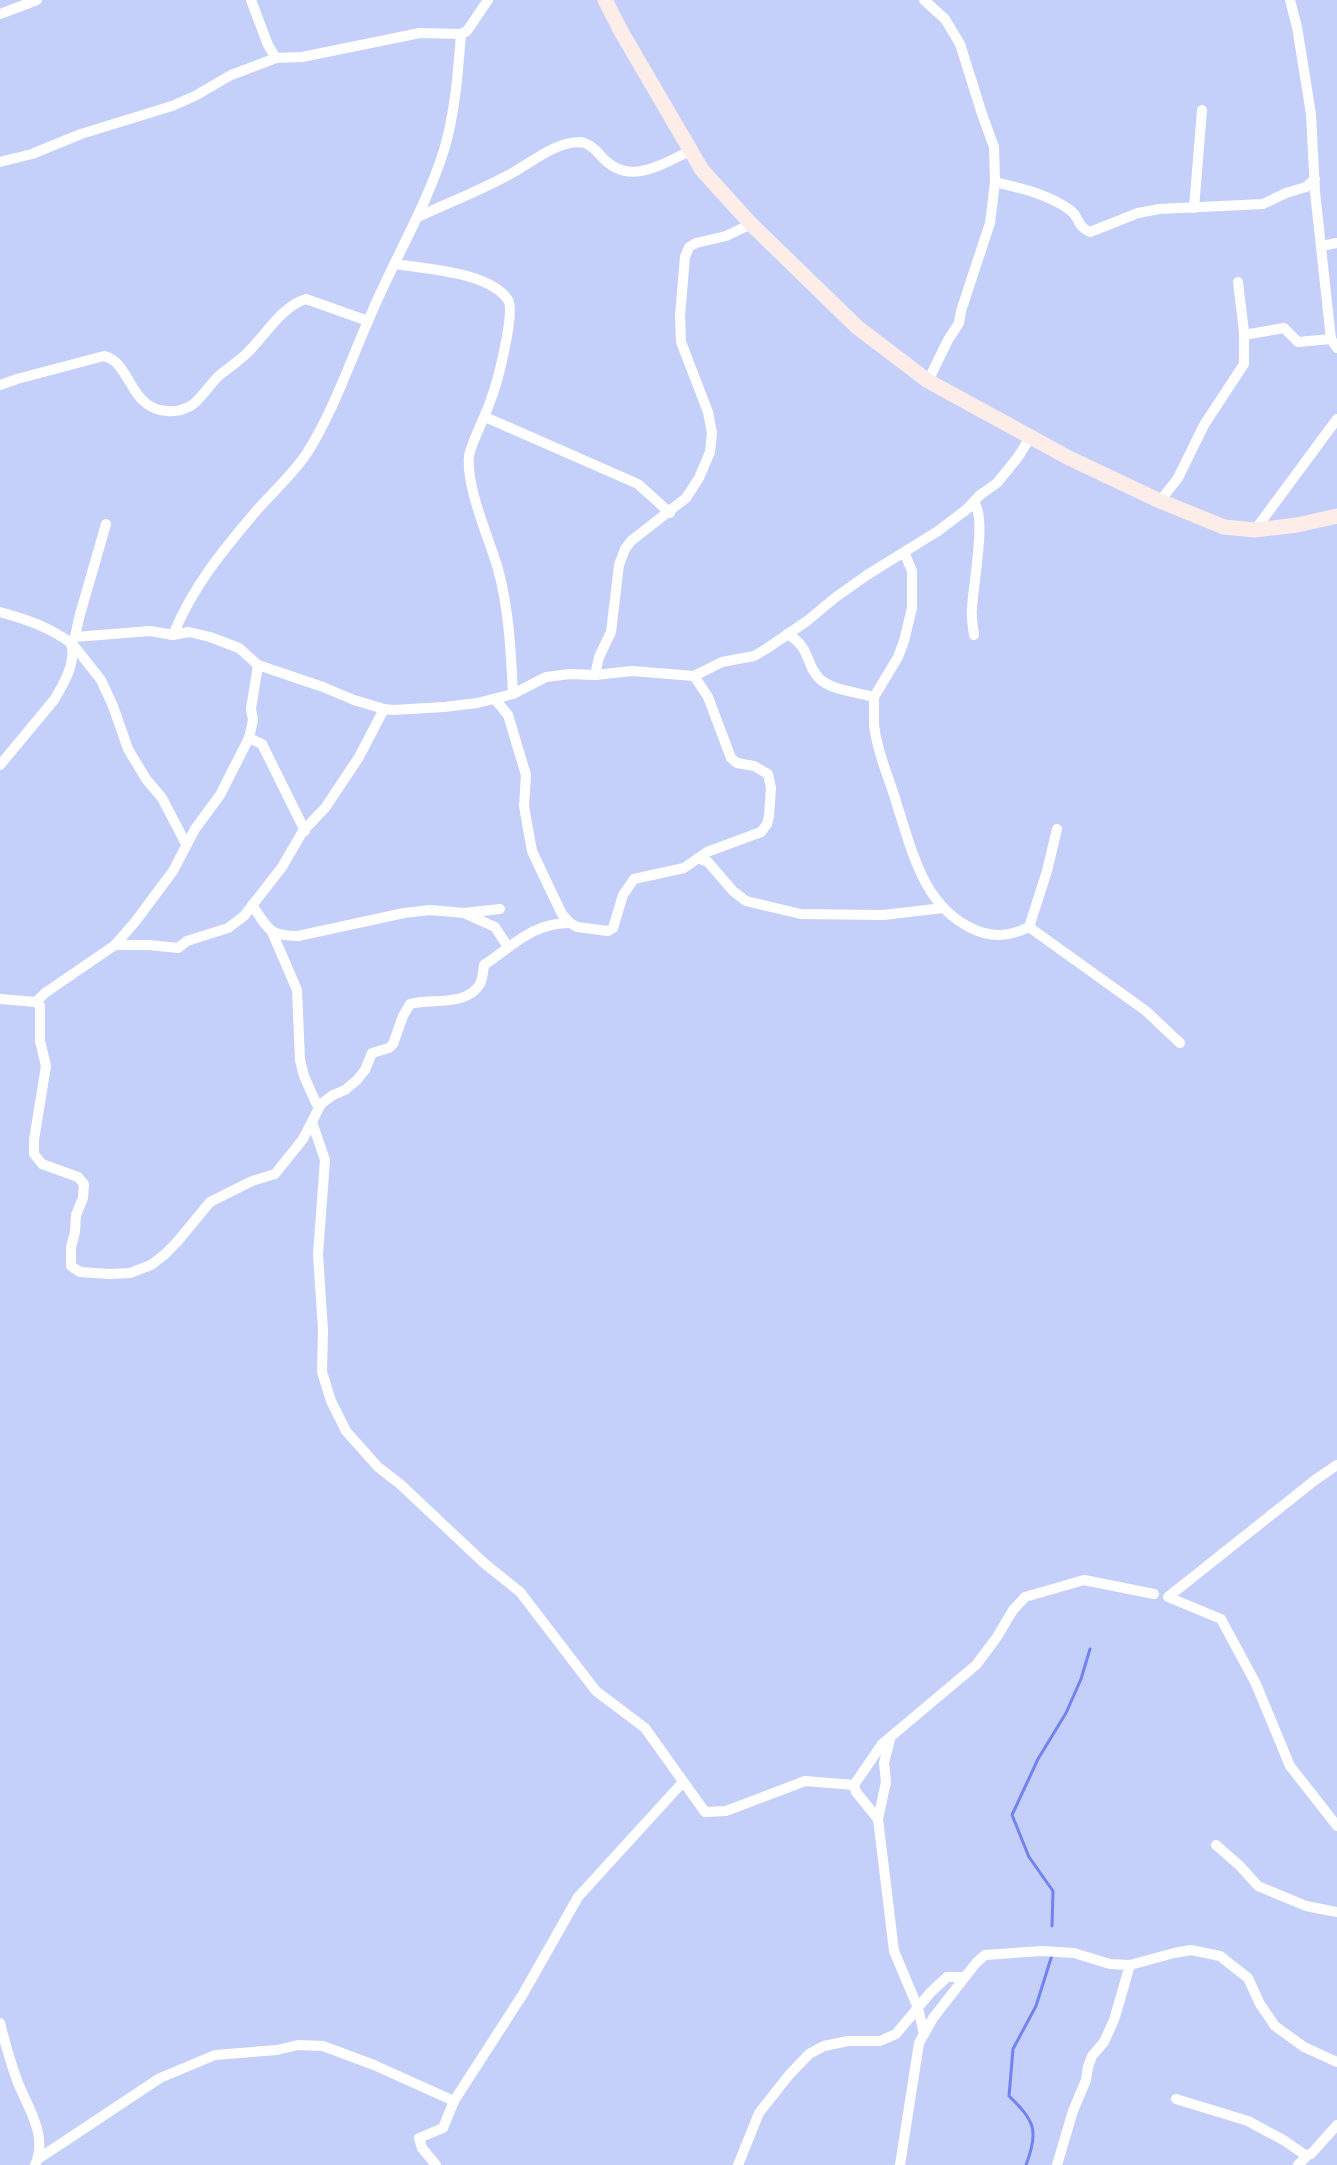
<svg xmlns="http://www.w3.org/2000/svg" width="1337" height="2165" viewBox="0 0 1337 2165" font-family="Inter,sans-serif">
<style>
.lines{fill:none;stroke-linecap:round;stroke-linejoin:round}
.stream{stroke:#7083ef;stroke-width:3}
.street{stroke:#fff;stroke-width:10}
.secondary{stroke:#fdede9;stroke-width:15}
</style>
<rect width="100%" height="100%" fill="#c5d0fa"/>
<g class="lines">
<g class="stream">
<polyline points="1052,1926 1053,1891 1029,1857 1012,1815 1038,1759 1066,1713 1081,1679 1090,1649"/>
<path d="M1026 2165C1039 2131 1035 2121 1009 2096L1013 2049 1036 2006 1052 1955"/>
</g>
<g class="street">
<polyline points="251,0 268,45 276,58"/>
<polyline points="924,0 945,19 960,44 982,114 994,147 995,182 990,223 961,311 959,323 948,340 928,381"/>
<polyline points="1290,0 1297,27 1311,114 1315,192 1331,339 1337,348"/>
<polyline points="0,14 37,0"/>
<polyline points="0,162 32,154 81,134 172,106 195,96 231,75 276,58 302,57 420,33 461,34 467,31 488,0"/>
<path d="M995 182C1020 188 1048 194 1070 210 1080 217 1076 226 1090 232L1138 213 1159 209 1263 204 1286 193 1306 187 1315 179"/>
<polyline points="1194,208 1202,110"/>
<path d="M418 217C450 202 484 189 514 172 535 160 554 143 579 142 588 142 596 150 601 156 628 187 660 165 690 151"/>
<polyline points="1322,246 1337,243"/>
<path d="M395 264C425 269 490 272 508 300 516 311 497 384 491 399 487 413 471 443 469 456 466 488 489 538 498 569 509 609 511 653 513 694"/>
<polyline points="1244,335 1284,328 1298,342 1331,339"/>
<path d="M0 385 17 379 104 356C131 362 129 409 167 411 176 412 184 410 192 405 203 397 210 383 221 374 229 368 237 362 245 355 264 338 280 307 306 299L368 321"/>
<polyline points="485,417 638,484 670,513"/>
<polyline points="1160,501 1178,478 1204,425 1244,364 1244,332 1238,282"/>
<path d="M968 508 975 504C986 520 973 586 972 608 971 617 973 626 974 635"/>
<polyline points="1255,530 1337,419"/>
<path d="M0 612C26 619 49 627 71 643L75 637 150 631 173 635 189 632 210 637 239 648 258 665 323 687 354 700 384 709 393 710 444 707 477 703 513 694 546 677 570 674 595 675 632 671 694 676 722 662 754 656 766 649 807 621 836 597 867 575 938 531 967 509 980 495 997 483 1018 457 1031 436"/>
<path d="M787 634C812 647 805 667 821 680 834 691 858 692 874 697 874 706 874 715 874 724 877 753 890 780 898 808 913 854 924 905 971 928 991 938 1008 937 1029 927L1047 871 1057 829"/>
<path d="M173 635C193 586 223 550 257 510 273 492 293 474 307 453 334 410 351 359 372 312 395 258 426 207 444 150 455 114 458 72 461 34"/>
<polyline points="75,637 79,618 106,524"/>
<polyline points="73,648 75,647 101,680 113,706 128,749 146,779 162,798 186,844"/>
<polyline points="595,675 599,657 611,632 619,565 625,549 631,541 686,498 699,478 710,452 712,433 708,412 681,342 680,316 685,257 689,247 696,243 726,236 751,224"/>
<polyline points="874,697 898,657 904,641 912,608 912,571 904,552"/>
<polyline points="495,699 508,715 526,775 524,806 528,829 532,851 548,885 562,914 570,923 577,927 608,931 613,928 623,895 634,879 684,868 707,852 761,832 767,824 769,816 771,788 768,774 754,766 737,763 731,758 708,697 694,676"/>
<polyline points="249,738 262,744 305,831"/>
<path d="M0 765 54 700C63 685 77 662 71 644"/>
<polyline points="698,858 708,862 733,891 746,901 801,914 883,915 943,908"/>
<path d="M252 905C268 928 268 936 298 936L404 913 430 910 464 913 500 909"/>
<polyline points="466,914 495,927 508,947"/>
<polyline points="1029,927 1146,1011 1180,1043"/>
<path d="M272 932 297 990 300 1060 304 1076 316 1103 321 1104 333 1095 345 1090 357 1080 365 1070 372 1053 389 1048 393 1044 403 1016 410 1004C432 998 466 1007 480 984 483 978 483 971 484 965 514 945 532 923 570 923"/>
<polyline points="115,945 149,945 178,948 187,941 228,928 244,916 282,867 303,831 325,808 359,757 384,709"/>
<polyline points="0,999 36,1002 45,993 115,945 135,922 173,871 195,829 220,795 249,738 253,720 251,709 258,665"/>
<polyline points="36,1002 40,1006 40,1041 46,1066 34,1140 34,1154 42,1164 78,1177 84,1184 83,1198 76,1215 75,1232 71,1247 71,1266 80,1272 110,1274 130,1273 151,1265 164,1255 177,1242 210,1202 252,1181 275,1174 303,1139 321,1104"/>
<polyline points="312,1122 325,1160 318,1254 323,1330 322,1372 331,1401 346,1431 378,1467 400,1484 484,1563 520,1592 596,1691 645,1728 705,1812 726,1811 805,1781 854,1785"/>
<polyline points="1337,1465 1315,1480 1168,1597 1221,1619 1256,1684 1290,1766 1337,1826"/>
<polyline points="890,1739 884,1763 886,1782 878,1819 894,1951 918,2008 924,2034"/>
<polyline points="854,1785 882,1744 976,1665 997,1637 1013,1610 1025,1597 1084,1580 1154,1594"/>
<polyline points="854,1785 856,1792 878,1819"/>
<polyline points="1216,1845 1240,1866 1258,1886 1306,1906 1337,1912"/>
<path d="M0 2023C5 2043 11 2064 18 2083 29 2109 48 2137 35 2165"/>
<polyline points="1176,2099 1248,2121 1285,2141 1305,2155 1311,2154 1337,2125"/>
<polyline points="38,2159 160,2078 215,2055 277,2050 298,2045 323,2046 374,2065 454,2101"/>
<polyline points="436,2165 422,2148 419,2138 443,2128 454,2101 523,1994 578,1897 683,1782"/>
<polyline points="738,2165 759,2113 789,2075 809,2054 824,2046 848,2041 880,2041 896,2034 930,1993 947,1977 964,1977"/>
<polyline points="900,2165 919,2043 933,2018 976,1963 985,1955 1042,1951 1074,1953 1110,1964 1130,1965 1174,1953 1191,1950 1220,1956 1248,1978 1260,2004 1275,2026 1304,2047 1337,2062"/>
<polyline points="1057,2165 1073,2111 1086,2080 1088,2067 1092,2056 1104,2042 1114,2020 1130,1965"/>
<polyline points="1298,2165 1308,2155"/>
</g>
<polyline class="secondary" points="605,0 622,33 702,170 751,224 857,327 928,381 1069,458 1160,501 1224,527 1255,530 1297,525 1337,516"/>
</g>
</svg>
